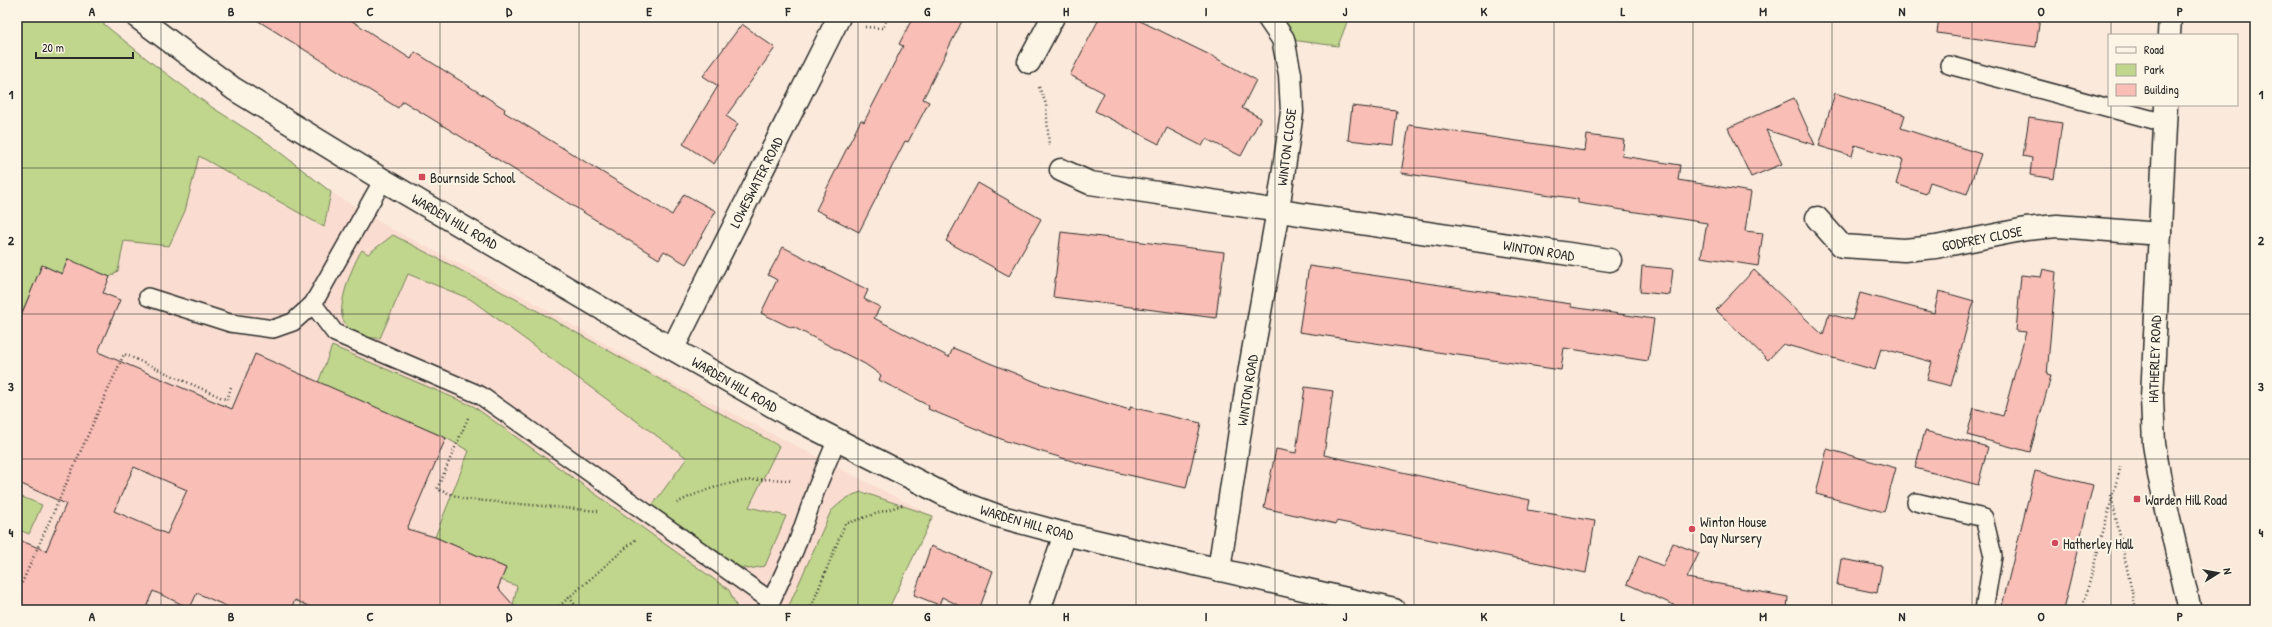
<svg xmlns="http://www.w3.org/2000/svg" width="2272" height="627" viewBox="0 0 2272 627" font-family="'Patrick Hand',sans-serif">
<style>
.built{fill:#faddd0}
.green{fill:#c0d68c;stroke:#76805c}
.building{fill:#f9beb5;stroke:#2b2b2b;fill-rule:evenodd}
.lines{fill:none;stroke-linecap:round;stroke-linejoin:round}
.service-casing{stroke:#2b2b2b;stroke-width:20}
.minor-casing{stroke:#2b2b2b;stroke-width:25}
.path{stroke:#2b2b2b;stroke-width:2.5;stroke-dasharray:1 3;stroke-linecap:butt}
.service{stroke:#fcf5e5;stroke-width:17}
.minor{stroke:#fcf5e5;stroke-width:22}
.grid{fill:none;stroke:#2b2b2b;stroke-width:1;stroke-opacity:0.55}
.poi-dot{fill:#d1495b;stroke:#fcf5e5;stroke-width:1.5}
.labels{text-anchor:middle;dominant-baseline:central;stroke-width:4;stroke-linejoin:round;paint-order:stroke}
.street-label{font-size:14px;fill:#2b2b2b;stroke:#fcf5e5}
.poi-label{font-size:14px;fill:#2b2b2b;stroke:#fcf5e5;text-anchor:start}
.neatline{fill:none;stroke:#2b2b2b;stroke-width:1.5}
.grid-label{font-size:13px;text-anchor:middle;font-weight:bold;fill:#2b2b2b}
</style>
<rect width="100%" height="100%" fill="#fbeadb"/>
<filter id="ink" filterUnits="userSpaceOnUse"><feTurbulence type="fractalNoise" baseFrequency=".025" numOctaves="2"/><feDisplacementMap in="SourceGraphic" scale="8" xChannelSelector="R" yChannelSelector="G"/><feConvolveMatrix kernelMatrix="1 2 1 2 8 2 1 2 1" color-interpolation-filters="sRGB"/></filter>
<g filter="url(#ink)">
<polygon class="built" points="17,17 95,17 152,63 210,106 268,143 331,192 390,228 528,299 660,376 933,516 888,610 17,610"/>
<g class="green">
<polygon points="17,17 95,17 152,63 210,106 268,143 331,192 324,227 199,156 185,211 169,246 124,241 118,271 110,277 68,260 62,274 42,265 17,325"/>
<polygon points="1268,17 1349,17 1338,46 1283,39"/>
<path d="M393 235 525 304 779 446 749 507 786 516 765 566 749 569 735 566 651 507 687 458 470 299 408 274 380 338H363L351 333C348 328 343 322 342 316 339 301 353 263 362 250L368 254Z"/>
<polygon points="332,346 473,406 729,590 738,610 518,610 513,605 517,586 501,580 506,568 435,537 469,451 446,438 318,383"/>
<path d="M862 492 933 516 888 610H787L831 511C841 502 849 495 862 492Z"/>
<polygon points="17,495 42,505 29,534 17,529"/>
</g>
<g class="building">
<polygon points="252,17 346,17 411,59 415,52 505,109 504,112 672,215 684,194 716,211 686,264 664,251 659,259 403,101 398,108"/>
<polygon points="913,17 964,17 923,99 929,102 908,142 905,141 859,232 816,210 861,120 864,122 903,46 899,44"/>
<polygon points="1100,17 1132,17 1212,56 1256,80 1242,108 1261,118 1241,156 1206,139 1202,146 1167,128 1159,144 1095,111 1104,93 1070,75"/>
<polygon points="1939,17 2040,17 2036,47 1937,33"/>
<polygon points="742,24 775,48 726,116 738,124 714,164 683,144 718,86 703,76"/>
<polygon points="1835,93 1905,115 1901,128 1981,154 1967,194 1930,182 1926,194 1896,184 1903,160 1855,145 1852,156 1819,146"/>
<polygon points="1794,98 1815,145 1766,130 1782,164 1751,177 1728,128"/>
<polygon points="1352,106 1397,111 1393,145 1348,140"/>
<polygon points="2029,118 2062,123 2054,179 2030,175 2032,158 2023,156"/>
<polygon points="1409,125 1585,151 1587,135 1624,140 1622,156 1680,165 1678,180 1751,192 1745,231 1763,233 1758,266 1701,257 1707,223 1578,203 1578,199 1401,173"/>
<polygon points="978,183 1041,219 1009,276 946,241"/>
<polygon points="1061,232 1224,252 1216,318 1053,297"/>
<polygon points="783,247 868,290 864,299 880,307 874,318 949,357 953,348 1041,384 1130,410 1130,407 1201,423 1186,488 1089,466 1006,441 928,409 929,406 879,380 881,375 865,364 793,327 792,328 761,313 777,280 768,275"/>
<path d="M68 259 110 277 103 293 120 300 98 352 232 409 255 354 446 438 407 529 435 537 506 568 498 588 518 610H317L295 600 290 610H235L197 593 190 608 153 591 145 610H17V539L46 551 66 504 17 482V325L42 265 62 274ZM134 467 187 490 167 534 114 511Z"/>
<polygon points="1309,266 1571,304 1571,307 1654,319 1648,361 1564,348 1561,370 1299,332"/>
<polygon points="1642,266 1673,269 1670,295 1640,292"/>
<polygon points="2043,269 2056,272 2047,375 2051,376 2030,452 1967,435 1974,408 2003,416 2026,332 2016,331 2021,275 2041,277"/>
<polygon points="1754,270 1823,335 1829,314 1852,320 1860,293 1934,313 1939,291 1974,301 1951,386 1927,380 1932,362 1881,348 1875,370 1783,344 1768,360 1716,310"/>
<polygon points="1305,387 1333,391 1324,455 1530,500 1528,510 1595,521 1586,573 1427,539 1336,521 1336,524 1264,508 1276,449 1296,453"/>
<polygon points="1925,431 1988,447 1978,485 1915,468"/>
<polygon points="1827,449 1896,468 1884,512 1816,494"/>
<polygon points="2035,471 2093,485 2063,610 2001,610"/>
<polygon points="1673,543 1699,553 1687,578 1788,597 1787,610 1685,610 1627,584 1639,556 1663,566"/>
<polygon points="931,546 993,571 979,610 968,610 942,597 939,605 914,595"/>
<polygon points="1841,559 1882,566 1877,593 1837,585"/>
</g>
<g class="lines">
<g class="service-casing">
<g id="service">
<polyline points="1949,65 2165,123"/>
<polyline points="148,297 230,323 273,329 293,322 313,304 335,333 480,395 771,601"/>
<polyline points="313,304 383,180"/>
<polyline points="1916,502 1984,518 1993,556 1984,610"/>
<polyline points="767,610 795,549 817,487 837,439"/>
</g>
</g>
<g class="minor-casing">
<g id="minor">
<polyline points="137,17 234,89 383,180 601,308 792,417 955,500 998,516 1065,534 1394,610"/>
<polyline points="2169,35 2170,17"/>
<polyline points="1029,62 1053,17"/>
<polyline points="2166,105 2152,398 2154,444 2159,475 2190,610"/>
<polyline points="1061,170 1090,183 1610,260"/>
<polyline points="1817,218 1842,246 1904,250 1936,247 2026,229 2057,226 2160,234"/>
<polyline points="673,348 839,17"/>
<polyline points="1219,570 1246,391 1278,210 1292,112 1290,74 1283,39 1268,17"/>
<polyline points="1039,610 1065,534"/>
</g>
</g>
<g class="path">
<polyline points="865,27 883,28 888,17"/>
<polyline points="1039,87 1046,104 1049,146"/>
<polyline points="468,418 437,489 464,499 598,511"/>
<polyline points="2111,495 2136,610"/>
<path d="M677 503C710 485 754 475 792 481"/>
<polyline points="17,594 124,354 227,400 231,387"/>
<polyline points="569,597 579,610"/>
<polyline points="548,610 557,608 637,538"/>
<polyline points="810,610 845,524 902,505"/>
<polyline points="2082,610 2121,465"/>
</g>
<use href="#service" class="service"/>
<use href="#minor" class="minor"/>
</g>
</g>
<path class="grid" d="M161 17V610M300 17V610M440 17V610M579 17V610M718 17V610M858 17V610M997 17V610M1136 17V610M1275 17V610M1414 17V610M1554 17V610M1693 17V610M1832 17V610M1972 17V610M2111 17V35M2111 105V610M17 168H2255M17 314H2255M17 459H2255"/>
<g class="poi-dot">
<rect x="418" y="173" width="8" height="8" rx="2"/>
<rect x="2133" y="495" width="8" height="8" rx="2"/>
<circle cx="1692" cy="529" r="4"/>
<circle cx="2055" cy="543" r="4"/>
</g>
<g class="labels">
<g class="street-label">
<text transform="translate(1286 147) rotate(-83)">WINTON CLOSE</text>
<text transform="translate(756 182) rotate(-63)">LOWESWATER ROAD</text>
<text transform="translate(455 221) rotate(30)">WARDEN HILL ROAD</text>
<text transform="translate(1982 238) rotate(-11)">GODFREY CLOSE</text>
<text transform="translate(1539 250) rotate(9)">WINTON ROAD</text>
<text transform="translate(2154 359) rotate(-88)">HATHERLEY ROAD</text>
<text transform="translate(735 384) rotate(30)">WARDEN HILL ROAD</text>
<text transform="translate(1247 390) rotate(-81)">WINTON ROAD</text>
<text transform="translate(1027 522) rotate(16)">WARDEN HILL ROAD</text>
</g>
<g class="poi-label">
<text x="430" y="177">Bournside School</text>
<text x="2145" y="499">Warden Hill Road</text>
<text x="1700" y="521">Winton House<tspan x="1700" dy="16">Day Nursery</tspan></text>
<text x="2063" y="543">Hatherley Hall</text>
</g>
</g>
<rect width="2272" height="627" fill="none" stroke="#fcf5e5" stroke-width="44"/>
<rect x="2108" y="34" width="130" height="72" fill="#fcf5e5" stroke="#a8a49b"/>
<rect x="2116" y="47" width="20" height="6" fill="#fcf5e5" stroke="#a8a49b"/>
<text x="2144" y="54" font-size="12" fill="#2b2b2b">Road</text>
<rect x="2116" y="64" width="20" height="12" fill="#c0d68c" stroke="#a8a49b"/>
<text x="2144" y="74" font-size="12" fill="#2b2b2b">Park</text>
<rect x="2116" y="84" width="20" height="12" fill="#f9beb5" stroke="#a8a49b"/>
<text x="2144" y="94" font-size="12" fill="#2b2b2b">Building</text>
<g transform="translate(2218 573) rotate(79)" stroke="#fcf5e5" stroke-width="3" paint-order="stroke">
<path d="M0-3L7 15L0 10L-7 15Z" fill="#2b2b2b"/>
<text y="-6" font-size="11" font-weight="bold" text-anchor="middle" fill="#2b2b2b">N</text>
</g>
<path d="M36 52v6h97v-6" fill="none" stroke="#2b2b2b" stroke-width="2"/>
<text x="42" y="52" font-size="12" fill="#2b2b2b" stroke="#fcf5e5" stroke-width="3" paint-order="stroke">20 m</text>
<rect x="22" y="22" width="2228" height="583" class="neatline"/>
<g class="grid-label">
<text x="92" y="16">A</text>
<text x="231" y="16">B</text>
<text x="370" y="16">C</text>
<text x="509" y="16">D</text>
<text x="649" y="16">E</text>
<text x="788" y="16">F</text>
<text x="927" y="16">G</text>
<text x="1066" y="16">H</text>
<text x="1206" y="16">I</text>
<text x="1345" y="16">J</text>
<text x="1484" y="16">K</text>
<text x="1623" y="16">L</text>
<text x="1763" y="16">M</text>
<text x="1902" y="16">N</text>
<text x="2041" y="16">O</text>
<text x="2180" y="16">P</text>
<text x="11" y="99">1</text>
<text x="2261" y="99">1</text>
<text x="11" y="245">2</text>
<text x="2261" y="245">2</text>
<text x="11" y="391">3</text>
<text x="2261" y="391">3</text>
<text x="11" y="537">4</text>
<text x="2261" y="537">4</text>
<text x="92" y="621">A</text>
<text x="231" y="621">B</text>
<text x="370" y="621">C</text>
<text x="509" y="621">D</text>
<text x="649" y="621">E</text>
<text x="788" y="621">F</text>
<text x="927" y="621">G</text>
<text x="1066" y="621">H</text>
<text x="1206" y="621">I</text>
<text x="1345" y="621">J</text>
<text x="1484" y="621">K</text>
<text x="1623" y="621">L</text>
<text x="1763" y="621">M</text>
<text x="1902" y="621">N</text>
<text x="2041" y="621">O</text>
<text x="2180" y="621">P</text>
</g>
</svg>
